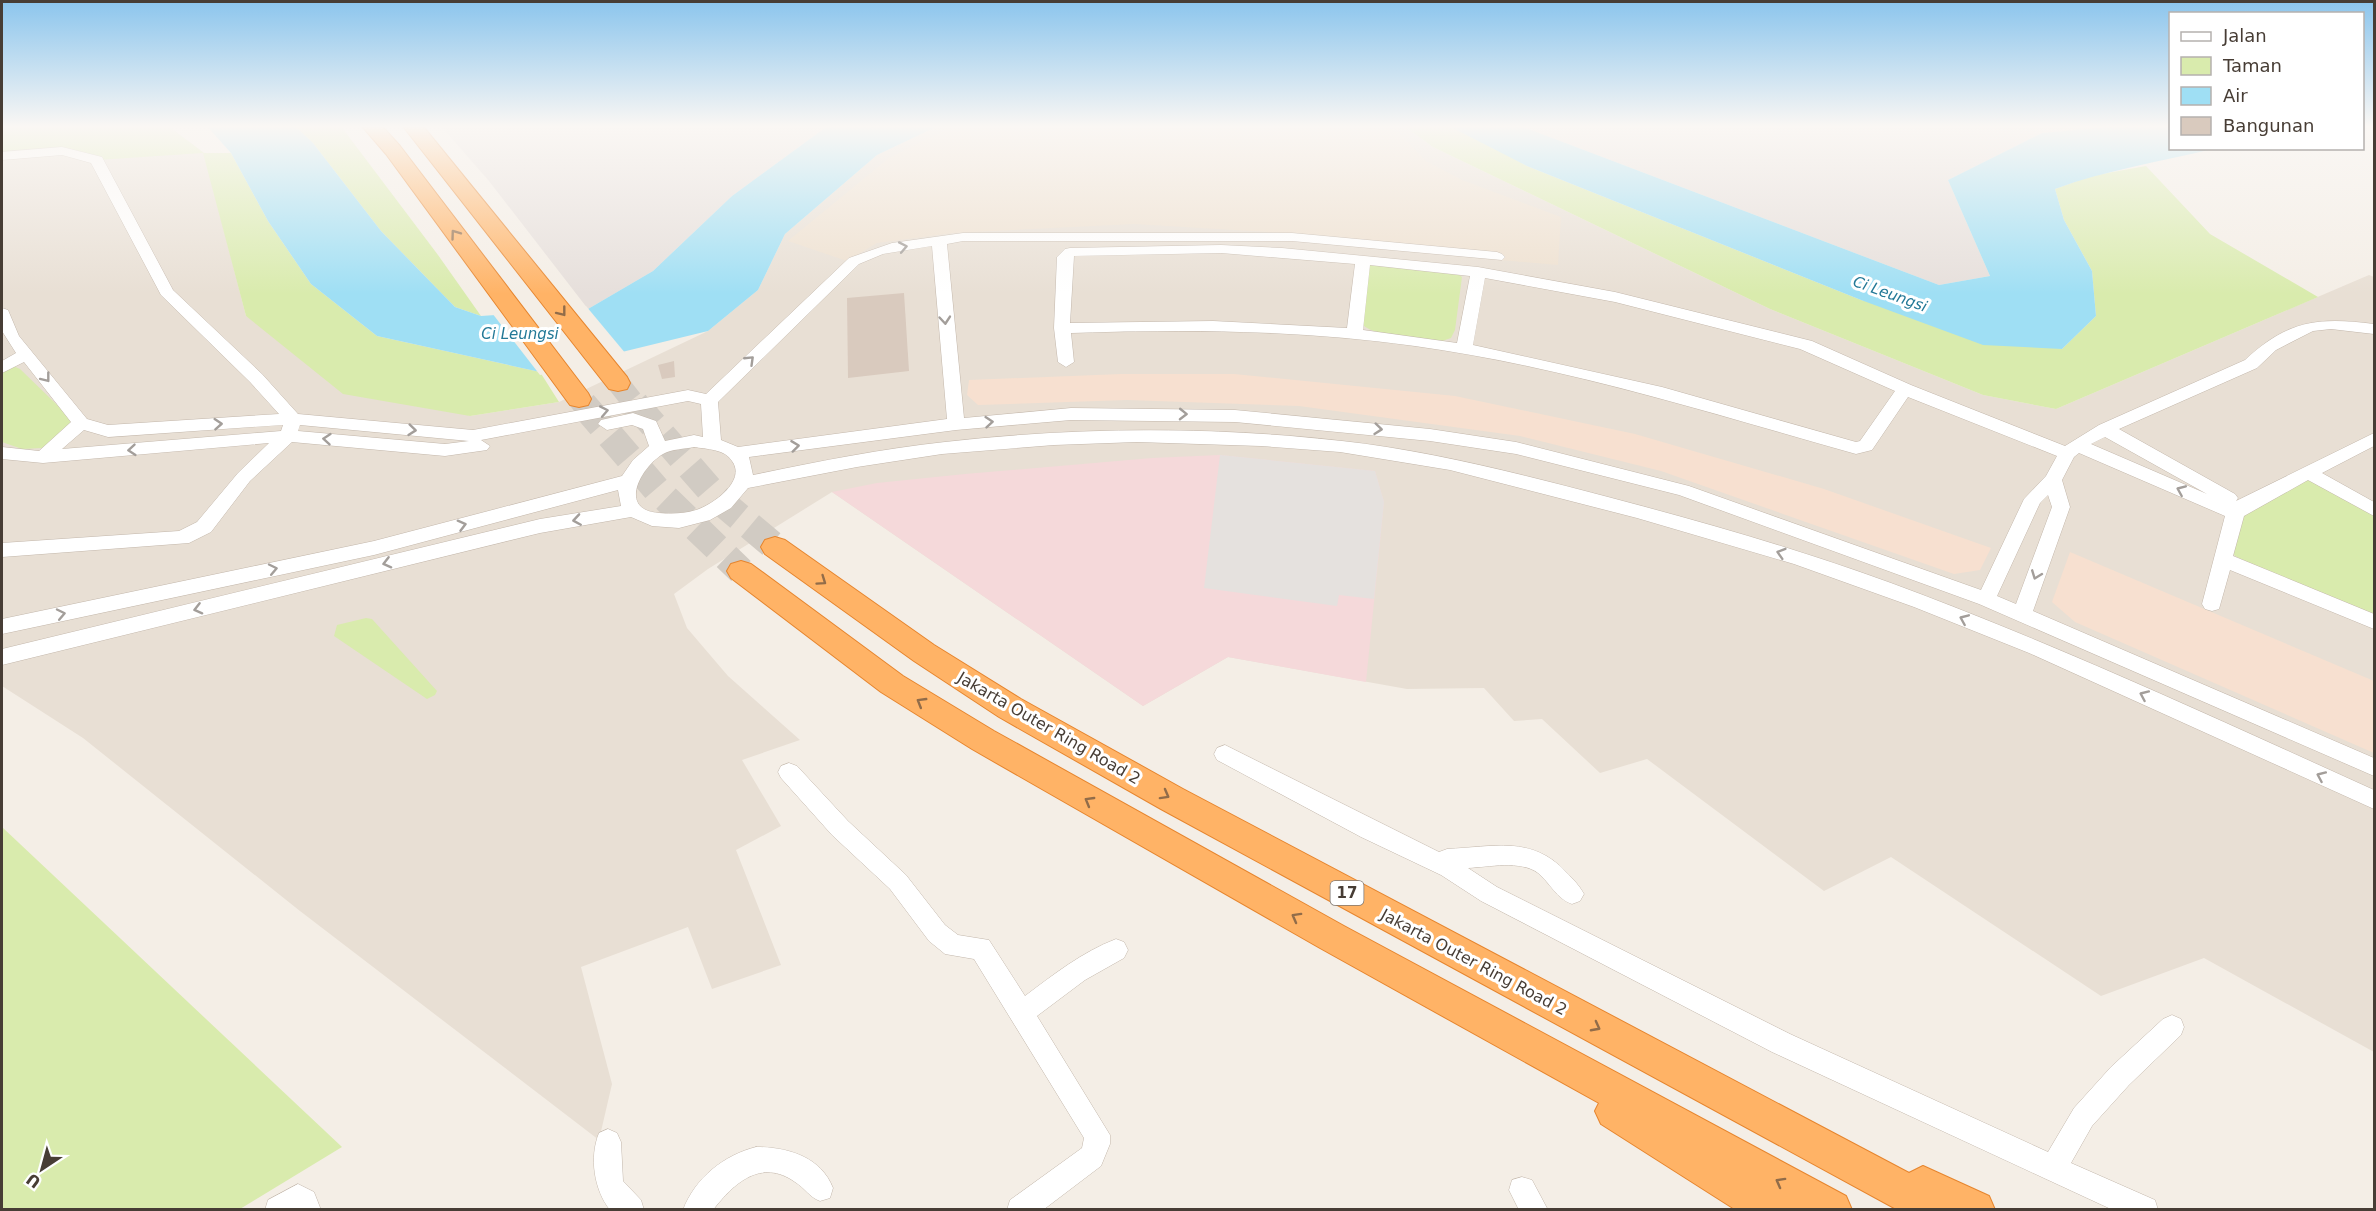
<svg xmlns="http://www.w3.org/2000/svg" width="2376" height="1211" viewBox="0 0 2376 1211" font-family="'DejaVu Sans',sans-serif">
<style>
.residential{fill:#e8dfd4}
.commercial{fill:#f7e0d0}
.industrial{fill:#e6dfdb}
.education{fill:#eee0cf}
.medical{fill:#f5d9da}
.green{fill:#d9ebad}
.parking{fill:#e5e1de}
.water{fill:#9fdff4}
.pier{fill:#f4eee6}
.building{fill:#d9cabe}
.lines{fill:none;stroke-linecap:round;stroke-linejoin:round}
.highway-tunnel-far1{stroke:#d1cbc3;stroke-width:22;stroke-dasharray:22 11;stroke-linecap:butt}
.highway-tunnel{stroke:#d1cbc3;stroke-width:28;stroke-dasharray:28 14;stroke-linecap:butt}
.minor-casing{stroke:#c3b7ab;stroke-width:1}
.highway-casing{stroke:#e6852e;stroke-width:2}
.minor{fill:#fff;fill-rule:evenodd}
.highway{fill:#ffb366;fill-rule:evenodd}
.oneway{stroke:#916c49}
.oneway2{stroke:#a39e9a}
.labels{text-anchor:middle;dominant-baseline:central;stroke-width:6;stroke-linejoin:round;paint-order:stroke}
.far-water-label{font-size:15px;font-style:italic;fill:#237997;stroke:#fff}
.shield{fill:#fff;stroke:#7e7772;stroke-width:1.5}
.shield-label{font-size:15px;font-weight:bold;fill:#473d35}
.street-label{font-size:16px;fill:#473d35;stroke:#fff}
</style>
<rect width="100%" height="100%" fill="#f4eee6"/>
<polygon class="residential" points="2,125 167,125 204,153 246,316 470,416 559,402 708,331 758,290 785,234 877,155 940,125 1403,125 1433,147 1770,309 1983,395 2056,409 2369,275 2374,277 2374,1052 2204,958 2101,996 1891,857 1824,891 1647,759 1600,773 1542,719 1514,721 1484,688 1407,689 1228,657 1143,706 832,492 708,569 674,594 687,628 728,676 800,740 742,760 781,826 736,850 781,965 712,989 688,927 581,967 612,1084 599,1140 300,911 83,738 2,686"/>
<g class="commercial">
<polygon points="1121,374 1234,374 1455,396 1635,434 1824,489 1991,548 1980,570 1954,574 1661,471 1520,436 1299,406 1127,400 978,405 967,395 969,380"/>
<polygon points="2070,552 2374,681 2374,753 2075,622 2052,602"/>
</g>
<g class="industrial">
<polygon points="440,125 829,125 732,196 653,271 588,309 489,181"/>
<polygon points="1518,125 2128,125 2042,133 1948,180 1990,276 1939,285"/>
</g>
<polygon class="education" points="955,125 1386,125 1402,136 1426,161 1462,180 1561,217 1558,265 1489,259 1394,243 1320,235 1134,224 953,233 877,243 847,261 788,241 889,158"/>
<polygon class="medical" points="1220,455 1375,471 1384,502 1366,682 1228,657 1143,706 832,492 877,483 965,474 1152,458"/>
<g class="green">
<polygon points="2,125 167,125 204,153 231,153 268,221 311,284 377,336 540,372 559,402 470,416 343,394 246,316 203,153 97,160 64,150 2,156"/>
<polygon points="294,125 340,125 438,255 481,316 455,307 381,231 313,143"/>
<polygon points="1403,125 1455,125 1527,166 1861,300 2062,349 2096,316 2092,271 2064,220 2055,189 2091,176 2146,166 2210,234 2318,297 2056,409 1983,395 1770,309 1433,147"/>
<path d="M1371 264 1455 272 1462 277 1455 330 1451 338 1442 341C1422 338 1371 338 1360 322L1366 269Z"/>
<polygon points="13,366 20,369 83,430 62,447 22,449 2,442 2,368"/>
<path d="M2300 479C2326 479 2352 501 2374 513V614L2247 562 2235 556 2230 547 2237 517Z"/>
<polygon points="366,618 372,619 437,691 435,695 427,699 334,636 337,625"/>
<polygon points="2,827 342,1147 240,1209 2,1209"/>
</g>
<polygon class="parking" points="1220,455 1375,471 1384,502 1374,599 1339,595 1337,606 1204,588"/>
<g class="water">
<polygon points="206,125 294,125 313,143 381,231 455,307 481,316 588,309 653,271 732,196 829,125 940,125 877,155 785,234 758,290 708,331 540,372 377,336 311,284 268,221 231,153"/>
<path d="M1447 125H1518L1939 285 1990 276 1948 180 2042 133 2128 125H2170V148L2212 149C2160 162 2106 170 2055 189L2064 220 2092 271 2096 316 2062 349 1983 345 1861 300 1527 166Z"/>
</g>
<polygon class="pier" points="586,306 626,354 540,375 492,313"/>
<g class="building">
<polygon points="904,293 909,371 848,378 847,298"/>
<polygon points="674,361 675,377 662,379 658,365"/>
</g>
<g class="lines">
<g class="highway-tunnel-far1">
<polyline points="618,383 636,406"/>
<polyline points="579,399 584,406"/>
</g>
<g class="highway-tunnel">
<polyline points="583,404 656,489 741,571"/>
<polyline points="635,404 718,499 775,547"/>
</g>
<g class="minor-casing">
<g id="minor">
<path d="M62 147 102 157 173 290 262 374 298 414 473 430 688 390 706 394 849 258 892 243 963 233H1292L1497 252 1502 254 1505 257 1502 260 1292 241H963L947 244 964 418 1071 408 1235 410 1430 429 1516 442 1689 486 1981 590 2024 499 2046 476 2057 456 1908 397 1872 450 1856 454C1710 413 1566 367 1415 346 1301 330 1186 329 1071 333L1074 362 1066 367 1058 362 1054 328 1057 257 1065 249 1070 248 1221 245 1282 248 1478 267 1615 292 1812 341 1911 385 2065 446 2099 425 2245 360C2288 320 2318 317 2374 324V334L2331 329 2313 331 2276 350 2257 368 2119 429 2235 494 2238 498 2236 501 2374 433V446L2322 473 2374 502V516L2308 480 2244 516 2233 556 2374 614V629L2230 570 2219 609 2212 611 2205 609 2202 604 2225 516 2079 453 2074 457 2062 480 2070 507 2033 611 2374 758V776L1979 604 1679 495 1516 454 1430 441 1235 422 1071 420 956 430 749 457 753 475C816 462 880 449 945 442 1076 427 1211 426 1342 441 1432 451 1520 474 1608 497 1703 522 1798 549 1891 583 2056 644 2215 718 2374 790V809L2029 653 1914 607 1794 564 1637 518 1450 470 1340 452 1261 446 1137 442 1054 445 942 454 857 467 748 488 731 508 710 520 679 528 652 526 631 517 540 533 2 665V649L540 519 621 506 618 490 374 555 2 634V619L374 541 622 476 633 460 649 446 643 429 632 425 607 430 598 424 601 420 633 413 656 421 665 441 694 435 703 437 701 404 688 401 481 440 490 446 487 450 445 456 292 442 250 481 211 532 189 543 2 557V543L179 531 197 522 238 473 269 443 43 463 2 459V447L39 451 71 422 24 362 2 373V361L16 353 2 331V308L8 310 19 336 87 419 108 425 279 414 250 382 161 295 91 163 62 155 2 160V152ZM932 246 947 419 738 447 721 440 718 402 859 264 883 254ZM1221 253 1355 264 1347 328 1213 321 1070 323 1074 256ZM1370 265 1470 276 1457 343 1363 330ZM1485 278 1615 302 1800 349 1895 391 1860 441 1856 442 1662 387 1473 345ZM283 425 281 431 62 449 84 430 108 437ZM300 425 469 441 445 444 298 431ZM2105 437 2207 494 2091 444ZM694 447C706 449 725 449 732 461 747 481 712 505 696 510 683 514 672 514 659 513 617 510 641 467 663 454 672 449 684 449 694 447ZM2048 495 2052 507 2016 604 1997 596 2040 503Z"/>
<path d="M1225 745 1439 852 1447 849C1493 847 1532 835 1566 872 1573 879 1579 885 1584 894L1580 901 1572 904C1557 899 1550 883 1538 873 1521 860 1488 867 1468 868L1497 887 1790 1034 2048 1152 2074 1108 2111 1067 2163 1019 2172 1015 2181 1019 2184 1027 2181 1035 2129 1085 2092 1126 2071 1163 2155 1200 2158 1210H2113L1772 1052 1481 901 1441 875 1361 837 1217 760 1214 754 1217 748Z"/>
<path d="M789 763 797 766 848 821 906 875 945 925 958 935 989 940 1025 996C1053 975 1082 952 1116 939L1124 942 1128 950 1124 958 1085 980 1037 1016 1110 1135V1144L1101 1166 1043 1210H1007L1010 1200 1082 1148 1084 1138 974 959 945 954 929 941 890 889 832 835 781 778 778 772 781 766Z"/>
<path d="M608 1129 617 1133 621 1142 623 1181 641 1200 644 1210H610C594 1190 589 1157 599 1133Z"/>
<path d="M756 1147C788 1147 821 1157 833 1188L830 1198 820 1201C809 1197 805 1188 795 1182 761 1158 734 1183 713 1210H683C695 1178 724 1155 756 1147Z"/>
<polygon points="1522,1177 1532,1180 1548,1210 1519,1210 1509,1190 1512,1180"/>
<polygon points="298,1184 314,1192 321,1210 265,1210 268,1200"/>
</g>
</g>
<g class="highway-casing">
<g id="highway">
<polygon points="361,125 381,125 400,146 588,393 591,399 588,405 579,407 570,405 386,154"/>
<polygon points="402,125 422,125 627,377 630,383 627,389 618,391 609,389"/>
<polygon points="775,537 785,540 934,645 1021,699 1183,789 1909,1173 1923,1166 1989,1196 1995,1210 1898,1210 1161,809 999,717 914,661 765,554 761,547 765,540"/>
<polygon points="741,561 751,564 903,676 994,731 1344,926 1846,1196 1852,1210 1736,1210 1601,1124 1595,1111 1599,1103 1320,948 972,749 881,692 731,578 727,571 731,564"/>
</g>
</g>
<use href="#minor" class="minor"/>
<use href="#highway" class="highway"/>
</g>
<defs><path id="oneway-chevron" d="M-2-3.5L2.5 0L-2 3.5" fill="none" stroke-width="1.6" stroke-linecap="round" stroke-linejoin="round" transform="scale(1.5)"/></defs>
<g class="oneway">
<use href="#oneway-chevron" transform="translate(455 234) rotate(-126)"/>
<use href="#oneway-chevron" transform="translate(562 312) rotate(52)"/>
<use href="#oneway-chevron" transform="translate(822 581) rotate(35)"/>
<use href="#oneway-chevron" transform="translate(921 702) rotate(-149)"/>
<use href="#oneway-chevron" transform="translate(1165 795) rotate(29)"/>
<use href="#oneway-chevron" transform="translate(1089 801) rotate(-150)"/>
<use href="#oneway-chevron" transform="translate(1296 917) rotate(-151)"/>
<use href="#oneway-chevron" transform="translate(1596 1027) rotate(28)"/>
<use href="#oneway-chevron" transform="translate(1780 1182) rotate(-151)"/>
</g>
<g class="oneway2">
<use href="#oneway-chevron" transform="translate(903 247) rotate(-11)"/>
<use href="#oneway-chevron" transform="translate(945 320) rotate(85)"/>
<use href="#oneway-chevron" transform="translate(750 360) rotate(-44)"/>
<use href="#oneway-chevron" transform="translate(46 378) rotate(52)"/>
<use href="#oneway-chevron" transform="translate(604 411) rotate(-11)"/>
<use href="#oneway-chevron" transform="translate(1183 414) rotate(1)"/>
<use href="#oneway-chevron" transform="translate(989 422) rotate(-5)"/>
<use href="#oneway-chevron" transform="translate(218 424) rotate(-4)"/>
<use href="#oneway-chevron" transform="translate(1378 429) rotate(6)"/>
<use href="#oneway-chevron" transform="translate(412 430) rotate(6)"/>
<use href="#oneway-chevron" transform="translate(327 439) rotate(-175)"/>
<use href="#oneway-chevron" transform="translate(795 446) rotate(-7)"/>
<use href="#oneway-chevron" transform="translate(132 450) rotate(175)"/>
<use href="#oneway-chevron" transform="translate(2181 490) rotate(-157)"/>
<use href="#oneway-chevron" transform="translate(577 520) rotate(171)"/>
<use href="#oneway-chevron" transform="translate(462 525) rotate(-15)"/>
<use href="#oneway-chevron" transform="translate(1781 553) rotate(-163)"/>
<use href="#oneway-chevron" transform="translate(387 563) rotate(166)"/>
<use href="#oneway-chevron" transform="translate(273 569) rotate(-12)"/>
<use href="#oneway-chevron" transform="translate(2036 575) rotate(111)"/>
<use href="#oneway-chevron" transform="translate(198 609) rotate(166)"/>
<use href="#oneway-chevron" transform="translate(61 614) rotate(-12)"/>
<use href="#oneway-chevron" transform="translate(1964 619) rotate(-157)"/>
<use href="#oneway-chevron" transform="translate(2144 695) rotate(-156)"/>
<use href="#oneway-chevron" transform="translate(2321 776) rotate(-156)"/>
</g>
<linearGradient id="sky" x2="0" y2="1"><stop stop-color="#8bc5ed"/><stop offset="0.43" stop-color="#faf7f4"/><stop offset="1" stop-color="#faf7f4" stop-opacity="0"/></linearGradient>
<rect width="2376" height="294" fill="url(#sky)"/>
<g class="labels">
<g class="far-water-label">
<text transform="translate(1890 294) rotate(20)">Ci Leungsi</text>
<text x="520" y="334">Ci Leungsi</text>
</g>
<rect class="shield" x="1330.5" y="881" width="33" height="24" rx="4.5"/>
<g class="shield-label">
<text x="1347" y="893">17</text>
</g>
<g class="street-label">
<text transform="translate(1049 728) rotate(30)">Jakarta Outer Ring Road 2</text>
<text transform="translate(1474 962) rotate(28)">Jakarta Outer Ring Road 2</text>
</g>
</g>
<rect width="2376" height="1211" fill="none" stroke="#473d35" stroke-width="6"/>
<rect x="2169" y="12" width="195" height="138" fill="#ffffff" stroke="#b5b1ae" stroke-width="1.5"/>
<rect x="2181" y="32" width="30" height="9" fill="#ffffff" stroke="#b5b1ae" stroke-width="1.5"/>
<text x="2223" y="42" font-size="18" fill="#473d35">Jalan</text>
<rect x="2181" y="57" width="30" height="18" fill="#d9ebad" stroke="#b5b1ae" stroke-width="1.5"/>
<text x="2223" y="72" font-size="18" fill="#473d35">Taman</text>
<rect x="2181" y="87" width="30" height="18" fill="#9fdff4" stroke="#b5b1ae" stroke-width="1.5"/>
<text x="2223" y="102" font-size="18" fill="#473d35">Air</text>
<rect x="2181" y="117" width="30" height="18" fill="#d9cabe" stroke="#b5b1ae" stroke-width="1.5"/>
<text x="2223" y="132" font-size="18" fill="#473d35">Bangunan</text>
<g transform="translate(42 1169) rotate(216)" stroke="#ffffff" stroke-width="4.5" paint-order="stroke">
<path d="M0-4.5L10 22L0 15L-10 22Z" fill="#473d35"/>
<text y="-9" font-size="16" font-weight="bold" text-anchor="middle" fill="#473d35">U</text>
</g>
</svg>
